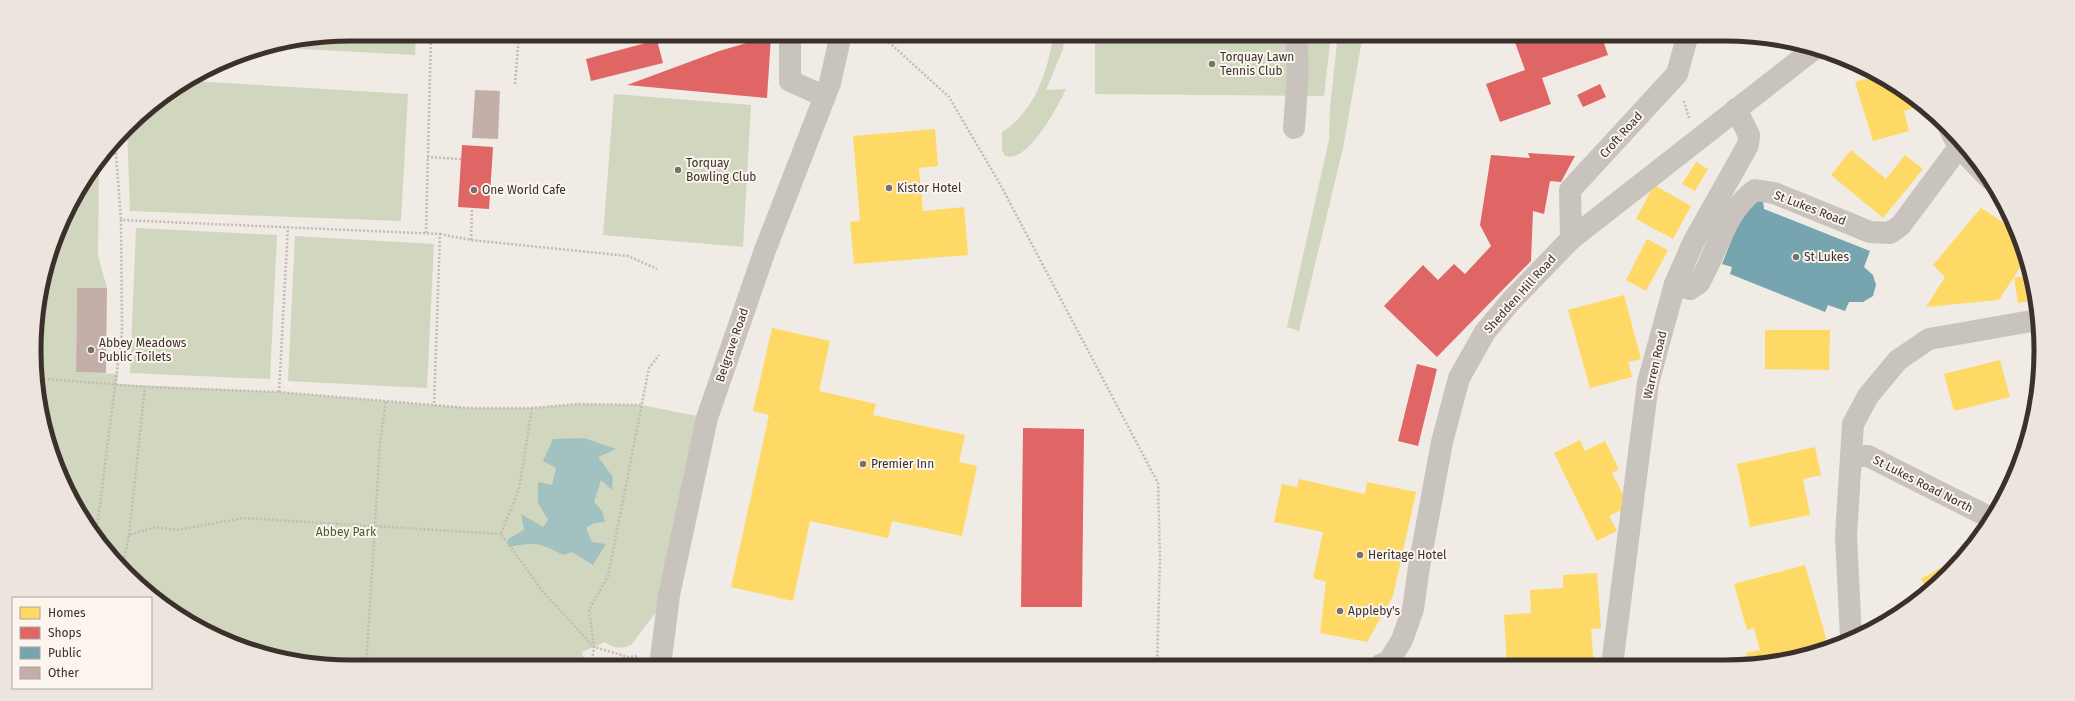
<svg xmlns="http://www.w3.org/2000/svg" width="2075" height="701" viewBox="0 0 2075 701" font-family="'Fira Sans',sans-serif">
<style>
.green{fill:#d1d6bf}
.water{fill:#a1c2c1}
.homes{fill:#ffd966}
.shops{fill:#e06666}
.public{fill:#76a5af}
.building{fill:#c3afa7}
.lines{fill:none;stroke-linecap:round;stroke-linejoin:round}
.path{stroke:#c2bbb6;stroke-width:2.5;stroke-dasharray:2 2;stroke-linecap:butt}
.minor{stroke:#c9c3be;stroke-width:22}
.poi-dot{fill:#7a716c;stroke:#fbf5ee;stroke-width:1.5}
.labels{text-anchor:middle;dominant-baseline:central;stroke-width:4;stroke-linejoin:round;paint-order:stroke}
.poi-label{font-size:12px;fill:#3b302b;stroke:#fbf5ee;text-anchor:start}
.street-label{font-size:12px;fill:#3b302b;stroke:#fbf5ee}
.park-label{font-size:12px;fill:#4a5a2e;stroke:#fbf5ee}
.rim{fill:none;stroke:#3b302b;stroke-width:5}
</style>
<rect width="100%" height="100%" fill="#f0ebe5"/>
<g class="green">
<polygon points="350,34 416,34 415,55 265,47 289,40"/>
<path d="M1054 34H1064L1063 49 1046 90 1066 89C1058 106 1028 164 1005 156L1002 150V132C1036 111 1047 71 1054 34Z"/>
<polygon points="1095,34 1331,34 1324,96 1095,94"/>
<polygon points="1338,34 1363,34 1343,148 1299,331 1287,327 1329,140 1330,108"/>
<polygon points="192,81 408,94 401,221 130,211 127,128 142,113"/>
<polygon points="614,94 751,105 743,247 603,235"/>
<path d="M96 164H99L98 256 107 288H77L76 372 118 374 117 384 279 392 469 408H532L577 404 641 405 707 418 669 595 631 645C620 649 615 649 605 642L582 652 583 656 596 667 582 658 579 667H351L289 661 229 643 174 614 127 574 87 527 45 432 35 371 37 309 67 210Z"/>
<polygon points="136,228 277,235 270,379 130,373"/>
<polygon points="295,236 434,244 427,388 288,381"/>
</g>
<path class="water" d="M584 438 616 449 598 457 613 477 612 490 601 480 594 502 602 511 605 522 594 523 586 528 592 542 606 544 593 565 572 552 563 555C539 542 535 542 508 547V539L524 530 521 514 543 527 548 520 538 503V482L552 485 556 468 543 461 553 439Z"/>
<g class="homes">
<polygon points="1878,75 1901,87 1919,103 1920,106 1904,111 1909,131 1873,141 1855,82"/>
<polygon points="935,129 938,166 919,168 923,211 964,207 968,255 854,264 850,222 860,221 853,136"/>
<polygon points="1851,150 1886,179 1905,155 1923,169 1883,218 1831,175"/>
<polygon points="1696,162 1708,169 1695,191 1682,184"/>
<polygon points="1654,185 1691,206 1673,239 1636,219"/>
<polygon points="1981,208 2018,232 2026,258 1999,300 1926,307 1945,277 1933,265"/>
<polygon points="1647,239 1668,250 1646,291 1626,280"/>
<polygon points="2031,275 2036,300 2018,303 2014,278"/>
<polygon points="1624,295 1641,359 1628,362 1632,377 1590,388 1568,310"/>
<polygon points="772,328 830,341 819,391 876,404 873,415 965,435 959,462 977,466 962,536 892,521 888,538 810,521 793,601 731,587 769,415 753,411"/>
<polygon points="1765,330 1830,330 1829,370 1765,369"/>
<polygon points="2000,360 2010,397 1954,411 1944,374"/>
<polygon points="1580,440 1585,451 1605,441 1619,469 1612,473 1629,506 1609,516 1617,531 1597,541 1554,453"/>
<polygon points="1815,447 1821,475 1803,479 1810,515 1750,527 1737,464"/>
<polygon points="1299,479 1365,494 1367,482 1416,492 1393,596 1367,642 1320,633 1326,582 1313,578 1323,532 1274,522 1282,484 1297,487"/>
<polygon points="1965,553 1948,574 1927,589 1921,579"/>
<polygon points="1805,565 1828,645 1766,664 1749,664 1746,653 1760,650 1754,628 1747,630 1734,584"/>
<polygon points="1597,573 1601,628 1591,629 1594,665 1507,665 1504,615 1531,613 1530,590 1563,588 1563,575"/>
</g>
<g class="shops">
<polygon points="1512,34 1601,34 1608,55 1542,78 1551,104 1500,122 1486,84 1525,70"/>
<polygon points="771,36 767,98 627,85 719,51"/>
<polygon points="657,40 663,63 591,81 586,59"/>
<polygon points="1600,84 1606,97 1583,107 1577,95"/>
<polygon points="462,145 493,147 489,209 458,207"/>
<polygon points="1528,153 1575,156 1561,182 1550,181 1544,214 1533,211 1531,261 1437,357 1384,306 1423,265 1438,280 1454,264 1465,274 1491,246 1480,225 1491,155 1530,158"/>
<polygon points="1417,364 1437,369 1418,446 1398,441"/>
<polygon points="1023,428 1084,429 1082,607 1021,607"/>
</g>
<polygon class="public" points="1747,201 1763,201 1764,209 1870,251 1864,267 1873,275 1876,285 1873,296 1863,302 1849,302 1845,311 1828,305 1825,312 1730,274 1732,267 1722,264"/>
<g class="building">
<polygon points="475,90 500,91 498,139 472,138"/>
<polygon points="77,288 107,288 106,373 76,372"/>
</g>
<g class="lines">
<g class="path">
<polyline points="880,34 949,97 1000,184 1158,483 1160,559 1157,665"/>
<polyline points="515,84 519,34"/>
<polyline points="1684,101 1689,118"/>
<polyline points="115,141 121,220"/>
<polyline points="427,157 461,159"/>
<polyline points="426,233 431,34"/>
<polyline points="440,234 471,240 628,256 657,269"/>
<polyline points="471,240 472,208"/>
<polyline points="36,378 145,387 279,392 469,408 532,408 577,404 641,405"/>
<polyline points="279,392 288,226"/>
<polyline points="532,408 519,489 501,534 544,593 594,647 591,667"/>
<polyline points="129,535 145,387"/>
<polyline points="96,536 122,331 121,220 440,234 434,406"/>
<polyline points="122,569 129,535 156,527 177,530 243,518 501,534"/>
<polyline points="637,656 628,657 594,647 589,610 608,576 649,368 659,355"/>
<polyline points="366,667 380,443 386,401"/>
</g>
<g class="minor">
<polyline points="790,40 790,81 824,96"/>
<polyline points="1294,128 1298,72 1296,34"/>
<polyline points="1949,128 1959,147 1989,178"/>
<polyline points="1571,239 1570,190 1677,74 1688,34"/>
<path d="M1675 284 1690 289 1699 283C1717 253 1725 211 1755 190L1774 193 1870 232 1890 233 1901 225 1959 147"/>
<polyline points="1852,456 1868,456 1991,518"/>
<polyline points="1851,638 1846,536 1853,424 1868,396 1898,360 1929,339 2038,320"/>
<polyline points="1380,665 1389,661 1402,640 1413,609 1419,567 1442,442 1459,378 1485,332 1512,300 1571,239 1814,49"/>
<polyline points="1612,665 1648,383 1675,284 1693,243 1748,145 1749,135 1736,109"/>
<polyline points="660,666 669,595 707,418 765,250 830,83 841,34"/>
</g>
</g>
<g class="poi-dot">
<circle cx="1212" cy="64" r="4"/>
<circle cx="678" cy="170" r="4"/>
<circle cx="889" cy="188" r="4"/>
<circle cx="474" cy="190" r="4"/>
<circle cx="1796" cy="257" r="4"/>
<circle cx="91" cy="350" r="4"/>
<circle cx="863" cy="464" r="4"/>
<circle cx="1360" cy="555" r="4"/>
<circle cx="1340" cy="611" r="4"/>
</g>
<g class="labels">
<g class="poi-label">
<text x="1220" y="57">Torquay Lawn<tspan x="1220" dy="14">Tennis Club</tspan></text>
<text x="686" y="163">Torquay<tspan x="686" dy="14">Bowling Club</tspan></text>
<text x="897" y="188">Kistor Hotel</text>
<text x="482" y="190">One World Cafe</text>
<text x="1804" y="257">St Lukes</text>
<text x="99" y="343">Abbey Meadows<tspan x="99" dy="14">Public Toilets</tspan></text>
<text x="871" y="464">Premier Inn</text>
<text x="1368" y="555">Heritage Hotel</text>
<text x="1348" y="611">Appleby's</text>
</g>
<g class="street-label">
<text transform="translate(1621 135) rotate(-48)">Croft Road</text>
<text transform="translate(1810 208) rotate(21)">St Lukes Road</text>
<text transform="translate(1520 294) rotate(-48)">Shedden Hill Road</text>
<text transform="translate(732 345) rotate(-71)">Belgrave Road</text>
<text transform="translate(1655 365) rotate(-77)">Warren Road</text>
<text transform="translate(1923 484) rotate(27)">St Lukes Road North</text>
</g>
<g class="park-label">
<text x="346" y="532">Abbey Park</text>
</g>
</g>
<path d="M0 0H2075V701H0ZM350 41H1725A309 309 0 0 1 2034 350V351A309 309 0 0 1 1725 660H350A309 309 0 0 1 41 351V350A309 309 0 0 1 350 41Z" fill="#ece5de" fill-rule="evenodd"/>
<path class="rim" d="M350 41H1725A309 309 0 0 1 2034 350V351A309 309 0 0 1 1725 660H350A309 309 0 0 1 41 351V350A309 309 0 0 1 350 41Z"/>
<rect x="12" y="597" width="140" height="92" fill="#fbf5ee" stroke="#aea6a0"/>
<rect x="20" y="607" width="20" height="12" fill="#ffd966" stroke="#aea6a0"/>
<text x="48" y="617" font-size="12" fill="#3b302b">Homes</text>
<rect x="20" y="627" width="20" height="12" fill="#e06666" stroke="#aea6a0"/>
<text x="48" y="637" font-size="12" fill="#3b302b">Shops</text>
<rect x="20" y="647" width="20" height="12" fill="#76a5af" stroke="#aea6a0"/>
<text x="48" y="657" font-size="12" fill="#3b302b">Public</text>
<rect x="20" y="667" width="20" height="12" fill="#c3afa7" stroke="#aea6a0"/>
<text x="48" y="677" font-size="12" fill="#3b302b">Other</text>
</svg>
